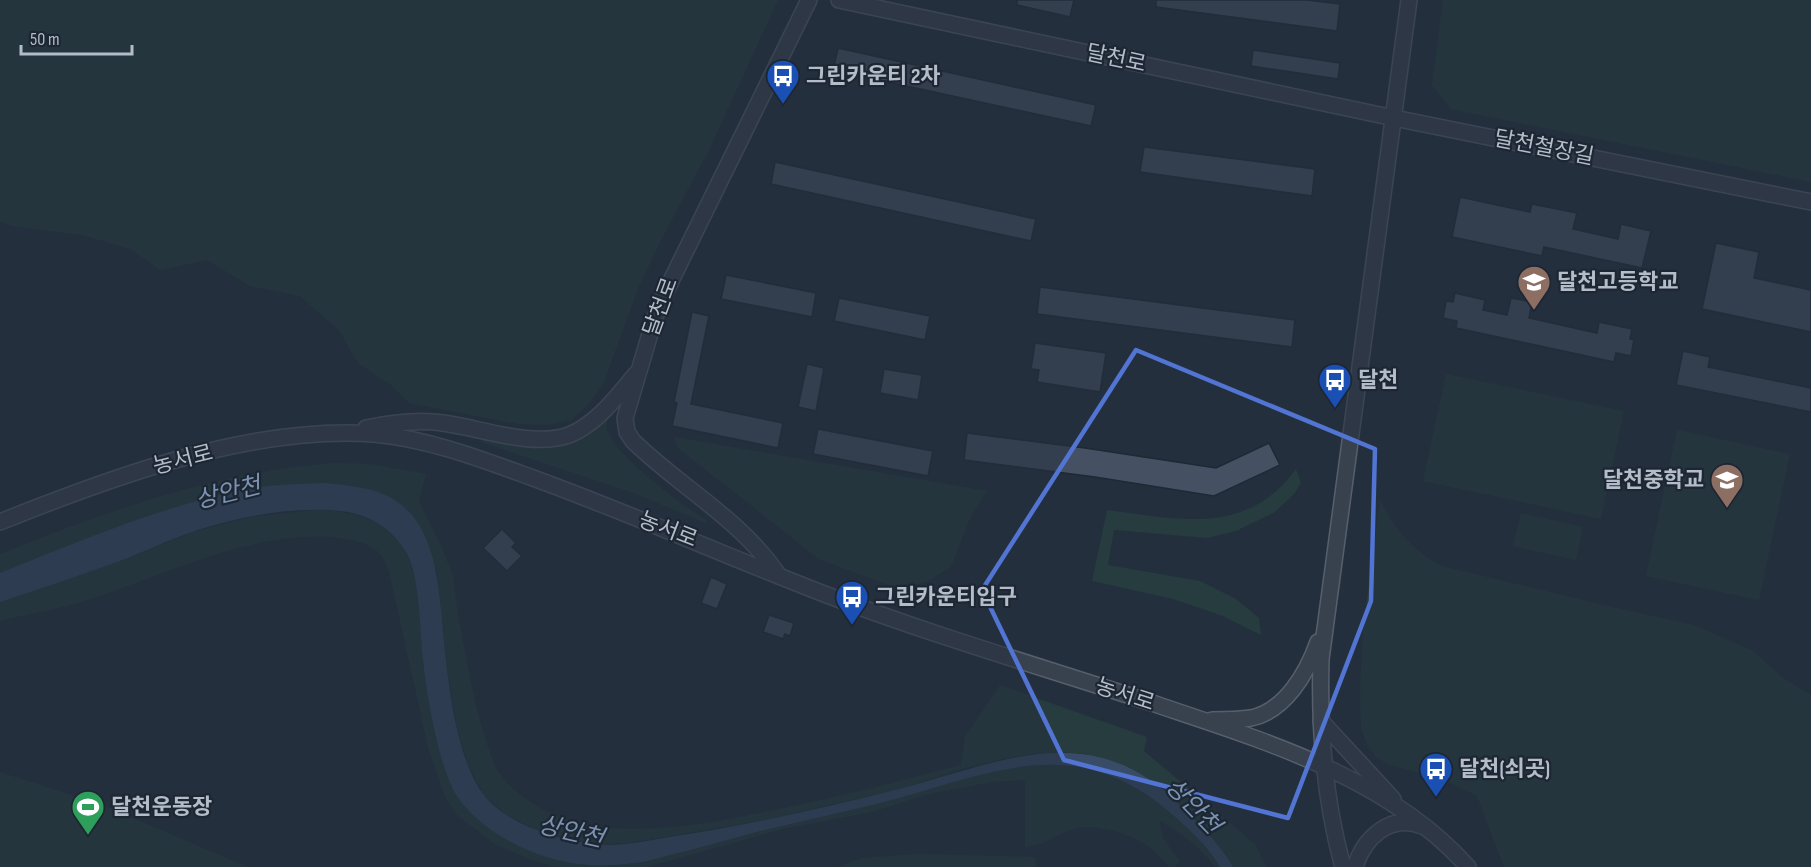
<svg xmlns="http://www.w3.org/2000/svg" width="1811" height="867" viewBox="0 0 1811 867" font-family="'Sofia Sans Condensed','Noto Sans KR',sans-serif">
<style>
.green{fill:#263c3f}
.water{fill:#394c67}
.building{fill:#455162;stroke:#1f2835;stroke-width:1.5}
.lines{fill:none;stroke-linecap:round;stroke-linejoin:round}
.tertiary-casing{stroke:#565f6c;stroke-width:18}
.tertiary{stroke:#38414e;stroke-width:15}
.marked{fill:none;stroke:#5274d3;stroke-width:4.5;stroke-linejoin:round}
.labels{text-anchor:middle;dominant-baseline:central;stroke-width:4.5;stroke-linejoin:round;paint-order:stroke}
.street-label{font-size:22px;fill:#b4bcc9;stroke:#1d2633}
.poi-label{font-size:22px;font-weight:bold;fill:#b4bcc9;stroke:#1d2633;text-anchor:start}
.water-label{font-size:24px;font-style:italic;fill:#7c92b1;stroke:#1d2633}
</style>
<rect width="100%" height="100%" fill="#242f3e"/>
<g class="green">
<polygon points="0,0 778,0 708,152 662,238 637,291 604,382 588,405 571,420 547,425 518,424 409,403 391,385 358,363 339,330 300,296 250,286 207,260 160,270 131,249 82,235 11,226 0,221"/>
<polygon points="1443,0 1811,0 1811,182 1451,109 1432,85"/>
<polygon points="1446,374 1624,411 1601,519 1423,481"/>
<path d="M608 416C607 420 606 426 607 430 614 455 683 506 706 520V523L631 492 481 442 482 438C507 443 535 452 560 445 577 440 593 425 608 416Z"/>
<polygon points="1677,430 1790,454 1759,600 1646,576"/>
<polygon points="674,437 987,491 970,518 951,567 926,582 909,586 891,586 819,559 678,448"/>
<path d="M335 463 370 464 426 474 419 501C430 524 443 547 451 571 455 585 456 601 458 616 468 665 475 715 493 761 499 777 512 789 525 798 594 849 703 825 780 809 841 796 901 781 961 765L965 737 1000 685 1147 737 1144 751 1255 844 1266 867H1233L1226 855 1206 831 1170 794 1086 754 1060 752 1032 754 1003 759 969 767 899 789 765 820 628 843 595 845 567 839 536 830 505 814 484 795 470 769 458 733 448 675 437 571 411 515 395 500 362 487 326 483 292 484 249 489 150 517 0 573V554C107 511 219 471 335 463Z"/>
<path d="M1296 469 1301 483 1294 494 1275 512 1236 531 1207 538 1114 530 1108 565 1200 581 1236 599 1259 618 1261 635 1223 616 1173 599 1092 581 1107 510C1179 519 1246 537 1296 469Z"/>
<path d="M1380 500C1394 529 1413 551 1442 566L1603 605 1694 625 1753 651 1783 678 1811 695V867H1504L1477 796 1442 779 1390 765 1376 757 1367 745 1361 727 1360 687 1363 630Z"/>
<path d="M314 510C351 511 386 517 406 552 410 560 412 570 415 579L449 780C478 836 545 865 607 866 619 866 631 863 643 862 680 853 716 843 753 833 794 823 835 814 877 804 984 777 1070 728 1168 811 1187 827 1207 845 1220 867H1215C1199 846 1182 833 1159 820L1163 838 1180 862 1174 867H1169C1161 859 1155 850 1145 844 1129 833 1092 823 1073 829 1055 835 1046 845 1025 847V780L993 782 928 794 872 812 786 828 647 867H556L535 861 496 845 456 814 445 797 428 747 389 571C386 564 383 556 377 551 367 542 352 540 339 538 259 528 172 572 97 597 66 608 32 613 0 621V602L123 560 193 532 249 517Z"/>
<polygon points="1521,513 1583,527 1576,560 1513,546"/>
<polygon points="0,772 102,805 248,867 0,867"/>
<polygon points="918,854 1035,857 1036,867 838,867 861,858"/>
</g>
<path class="water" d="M326 483C350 486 375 487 396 501 431 524 437 571 441 609 446 660 452 754 484 795 506 824 558 840 592 844 619 848 649 840 676 836 750 825 823 808 895 790 1001 763 1090 714 1182 807 1201 826 1220 844 1233 867H1220C1207 845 1187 827 1168 811 1070 728 984 777 877 804 835 814 794 823 753 833 716 843 680 853 643 862 625 864 607 867 589 865 542 862 487 837 459 799 440 774 426 692 423 659 420 631 420 576 406 552 392 528 367 513 339 511 294 506 235 517 192 532 168 540 144 552 120 561 80 575 40 589 0 602V573C77 542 167 504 248 489 274 484 300 484 326 483Z"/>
<g class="building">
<polygon points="1017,0 1074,0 1070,17 1017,5"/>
<polygon points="1156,0 1307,0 1340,4 1337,31 1156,7"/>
<polygon points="838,48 1096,105 1091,126 833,70"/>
<polygon points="1253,50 1340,63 1338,79 1251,66"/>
<polygon points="1144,147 1315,169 1312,196 1140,172"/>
<polygon points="775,162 1036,219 1031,241 771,184"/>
<polygon points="1460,197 1530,212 1532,204 1577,213 1573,229 1618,239 1621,224 1651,231 1642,268 1544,247 1542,256 1452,237"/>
<polygon points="1716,243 1759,252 1754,278 1811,290 1811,332 1702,309"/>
<polygon points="726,275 816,293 812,317 721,299"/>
<polygon points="1040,287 1295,320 1292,347 1037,314"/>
<polygon points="1455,293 1485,300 1483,310 1507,315 1511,298 1532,302 1529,318 1597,333 1599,322 1632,329 1630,339 1634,340 1631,356 1616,353 1614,362 1456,328 1457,321 1443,318 1446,301 1453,302"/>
<polygon points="839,298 930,316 925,340 834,321"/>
<polygon points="692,312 709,316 691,404 783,423 778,448 672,426 677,403 674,402"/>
<polygon points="1035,343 1106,353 1100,392 1037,382 1039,370 1031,369"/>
<polygon points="1683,351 1710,357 1708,367 1811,388 1811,412 1676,385"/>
<polygon points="807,364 824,368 816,411 798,407"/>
<polygon points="884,369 922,375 918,400 880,393"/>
<polygon points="818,429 933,451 928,476 813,454"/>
<polygon points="967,433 1085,448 1216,468 1269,443 1280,465 1214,496 1095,477 964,460"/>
<polygon points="502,529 516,543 512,547 522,556 507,571 483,548"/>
<polygon points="711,577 727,584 717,609 701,603"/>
<polygon points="769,615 794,623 790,636 785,634 783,639 763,632"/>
</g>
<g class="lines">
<g class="tertiary-casing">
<g id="tertiary">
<polyline points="839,0 1394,118 1811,202"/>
<path d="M366 428C390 423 417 419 443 423 481 428 532 448 569 435 597 424 617 396 636 374"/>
<path d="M0 522C112 477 252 425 374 434 429 439 481 459 533 478 632 514 728 557 827 595 932 635 1042 667 1149 702 1261 740 1387 776 1468 867"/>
<path d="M779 576C742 520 680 487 633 441L627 432 625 418 655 317 666 291 809 0"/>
<path d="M1212 720C1225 720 1238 720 1251 718 1285 711 1307 673 1318 642"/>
<polyline points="1321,721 1393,799"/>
<path d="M1343 867C1324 799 1319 729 1321 659L1409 0"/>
<path d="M1355 867C1364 838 1390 813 1422 826"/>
</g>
</g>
<use href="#tertiary" class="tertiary"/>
</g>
<path d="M0 0H1811V867H0ZM1136 350 1375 449 1371 601 1288 818 1064 760 982 590Z" fill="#242f3e" fill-opacity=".55" fill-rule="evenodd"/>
<path class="marked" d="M1136 350 1375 449 1371 601 1288 818 1064 760 982 590Z"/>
<defs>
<g id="bus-pin" transform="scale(1.725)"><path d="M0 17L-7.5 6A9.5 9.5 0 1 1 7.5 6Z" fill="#1a4fb4" stroke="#1d2633"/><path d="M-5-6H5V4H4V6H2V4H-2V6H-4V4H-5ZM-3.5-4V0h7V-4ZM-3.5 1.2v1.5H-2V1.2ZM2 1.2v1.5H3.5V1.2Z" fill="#fff"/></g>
<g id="school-pin" transform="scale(1.725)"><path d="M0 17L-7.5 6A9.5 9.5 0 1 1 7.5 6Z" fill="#8d6e63" stroke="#1d2633"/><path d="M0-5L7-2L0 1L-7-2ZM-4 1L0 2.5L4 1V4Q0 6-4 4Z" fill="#fff"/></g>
<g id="stadium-pin" transform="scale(1.725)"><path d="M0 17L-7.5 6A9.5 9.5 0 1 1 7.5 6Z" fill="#2e9e5b" stroke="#1d2633"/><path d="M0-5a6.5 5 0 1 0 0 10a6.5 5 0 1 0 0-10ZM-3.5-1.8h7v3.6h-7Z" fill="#fff"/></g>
</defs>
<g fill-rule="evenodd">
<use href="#bus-pin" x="783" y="76"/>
<use href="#school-pin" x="1534" y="282"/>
<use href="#bus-pin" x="1335" y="380"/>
<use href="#school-pin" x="1727" y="480"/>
<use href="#bus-pin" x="852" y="597"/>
<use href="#bus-pin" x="1436" y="769"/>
<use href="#stadium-pin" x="88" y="807"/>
</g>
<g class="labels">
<g class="street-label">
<text transform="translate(1116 59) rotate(12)">달천로</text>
<text transform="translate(1544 148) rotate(11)">달천철장길</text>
<text transform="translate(661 307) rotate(-70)">달천로</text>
<text transform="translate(183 460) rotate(-14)">농서로</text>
<text transform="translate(668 530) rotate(21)">농서로</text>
<text transform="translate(1125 695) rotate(18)">농서로</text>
</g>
<g class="poi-label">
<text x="806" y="76">그린카운티 2차</text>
<text x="1557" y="282">달천고등학교</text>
<text x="1358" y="380">달천</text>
<text x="1704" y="480" text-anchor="end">달천중학교</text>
<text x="875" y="597">그린카운티입구</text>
<text x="1459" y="769">달천(쇠곳)</text>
<text x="111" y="807">달천운동장</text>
</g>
<g class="water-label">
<text transform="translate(228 493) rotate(-14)">상안천</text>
<text transform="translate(1193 806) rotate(46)">상안천</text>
<text transform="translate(571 832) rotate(13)">상안천</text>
</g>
</g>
<path d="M21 45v9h111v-9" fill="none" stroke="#b4bcc9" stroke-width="3"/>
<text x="30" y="45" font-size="18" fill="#b4bcc9" stroke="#1d2633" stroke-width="4.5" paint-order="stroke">50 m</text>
</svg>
